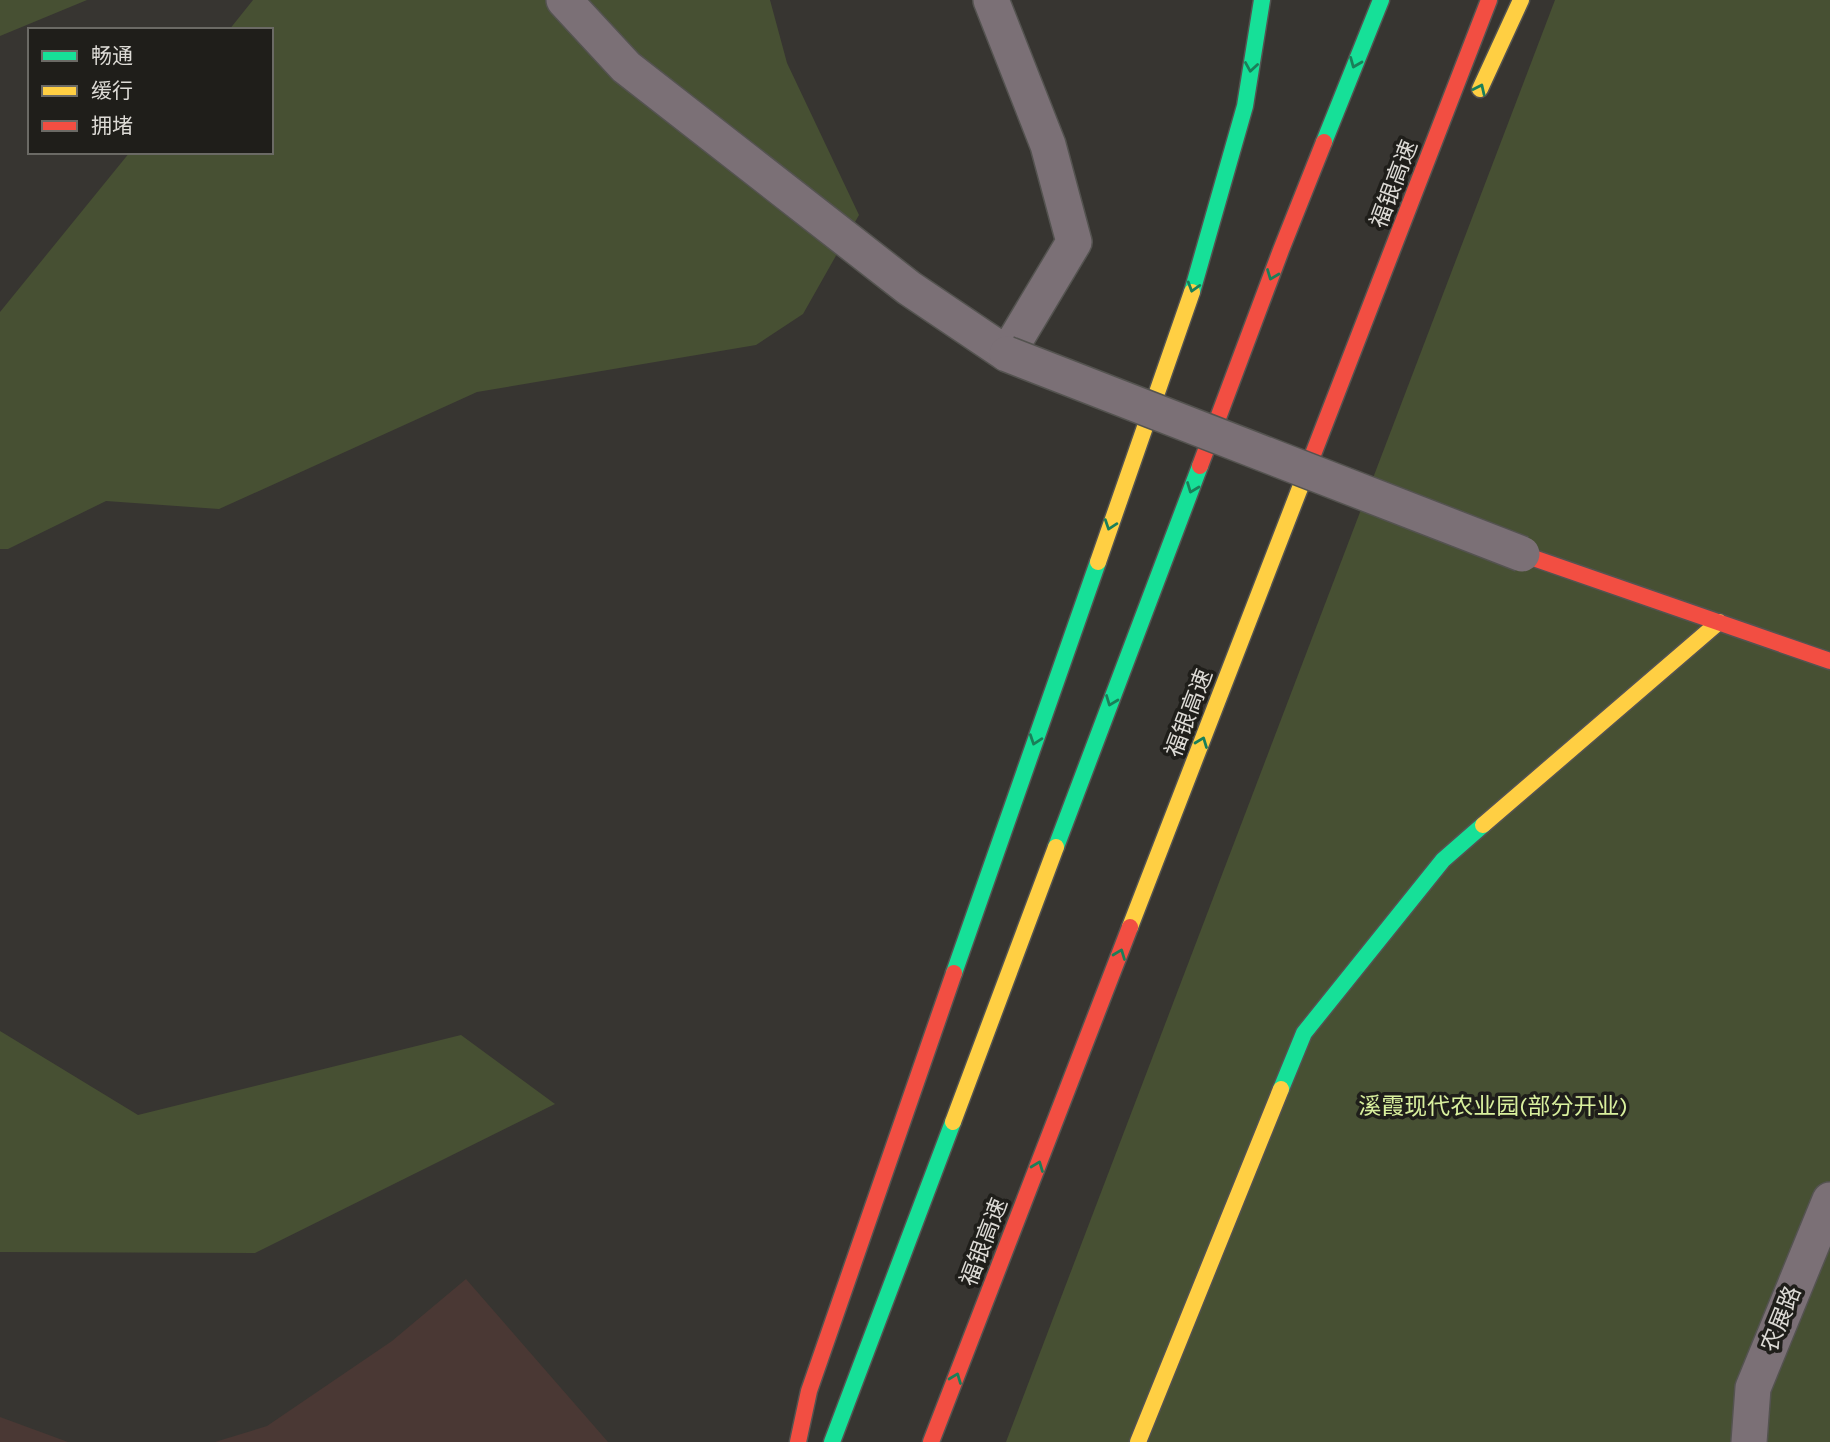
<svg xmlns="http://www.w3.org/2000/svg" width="1830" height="1442" viewBox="0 0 1830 1442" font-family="Karla,'Noto Sans SC',sans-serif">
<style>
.industrial{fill:#4a3834}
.green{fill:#475033}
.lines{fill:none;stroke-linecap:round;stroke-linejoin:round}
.street-casing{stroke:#545350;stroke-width:38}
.fast-casing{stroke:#545350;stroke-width:19}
.slow-casing{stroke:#545350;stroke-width:19}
.jam-casing{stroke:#545350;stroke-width:19}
.street{stroke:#7b7076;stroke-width:35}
.fast{stroke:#16e098;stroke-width:16}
.slow{stroke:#ffcf43;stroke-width:16}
.jam{stroke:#f24e42;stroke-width:16}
.street-bridge-casing{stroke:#545350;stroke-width:38;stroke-linecap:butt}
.street-bridge{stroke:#7b7076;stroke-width:35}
.oneway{stroke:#1a7f59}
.labels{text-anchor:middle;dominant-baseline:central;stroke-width:7;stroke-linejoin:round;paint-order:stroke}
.street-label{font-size:23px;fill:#dddbd6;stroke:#1f1e1a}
.park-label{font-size:23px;fill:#d9f09e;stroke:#1f1e1a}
</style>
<rect width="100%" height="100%" fill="#373531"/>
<g class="industrial">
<polygon points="466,1279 608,1442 215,1442 267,1426 392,1341"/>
<polygon points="0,1417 68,1442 0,1442"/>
</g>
<g class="green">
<polygon points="0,0 87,0 0,36"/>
<polygon points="253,0 770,0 787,63 859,215 803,314 756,345 477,392 219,509 106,501 8,549 0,549 0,312 130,152 271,152 271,30 229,30"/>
<polygon points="1555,0 1830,0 1830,1442 1006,1442"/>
<polygon points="0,1031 138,1115 461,1035 555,1104 255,1253 0,1252"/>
</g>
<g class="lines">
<g class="street-casing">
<g id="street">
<polyline points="564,0 626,67 909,288 1007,354 1074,242 1048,145 991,0"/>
<polyline points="1749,1442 1753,1388 1830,1200"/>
</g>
</g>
<g class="fast-casing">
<g id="fast">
<polyline points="1324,142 1381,0"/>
<polyline points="1192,292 1245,106 1262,0"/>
<polyline points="1056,847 1200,466"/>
<polyline points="954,973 1098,562"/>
<polyline points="1281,1089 1304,1033 1443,860 1483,825"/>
<polyline points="832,1442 953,1122"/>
</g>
</g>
<g class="slow-casing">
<g id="slow">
<polyline points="1480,89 1521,0"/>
<polyline points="1098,562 1192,292"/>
<polyline points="1483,825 1719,622"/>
<polyline points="1130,927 1305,475"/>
<polyline points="953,1122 1056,847"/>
<polyline points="1138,1442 1281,1089"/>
</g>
</g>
<g class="jam-casing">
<g id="jam">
<polyline points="1200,466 1281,250 1324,142"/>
<polyline points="1305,475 1489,0"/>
<polyline points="1522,554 1830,661"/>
<polyline points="798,1442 809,1391 954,973"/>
<polyline points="931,1442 1130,927"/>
</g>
</g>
<use href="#street" class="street"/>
<use href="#fast" class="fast"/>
<use href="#slow" class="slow"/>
<use href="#jam" class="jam"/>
<g class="street-bridge-casing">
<polyline id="street-bridge" points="1007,354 1522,554"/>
</g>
<use href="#street-bridge" class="street-bridge"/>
</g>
<defs><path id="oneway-chevron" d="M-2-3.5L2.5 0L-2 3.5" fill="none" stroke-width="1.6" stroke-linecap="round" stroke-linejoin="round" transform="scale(1.75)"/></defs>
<g class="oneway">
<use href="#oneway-chevron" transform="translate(1355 63) rotate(112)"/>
<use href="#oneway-chevron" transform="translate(1251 67) rotate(99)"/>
<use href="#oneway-chevron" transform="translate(1480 89) rotate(-65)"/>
<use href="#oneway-chevron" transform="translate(1272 275) rotate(111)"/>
<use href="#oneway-chevron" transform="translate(1193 287) rotate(107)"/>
<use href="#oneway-chevron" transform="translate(1192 488) rotate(111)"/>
<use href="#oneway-chevron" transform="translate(1110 525) rotate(109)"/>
<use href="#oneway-chevron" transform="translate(1111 701) rotate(111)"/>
<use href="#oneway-chevron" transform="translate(1035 740) rotate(109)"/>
<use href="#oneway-chevron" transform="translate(1202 742) rotate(-69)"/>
<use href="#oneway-chevron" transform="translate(1120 954) rotate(-69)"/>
<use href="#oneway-chevron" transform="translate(1038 1166) rotate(-69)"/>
<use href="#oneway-chevron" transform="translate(956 1378) rotate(-69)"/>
</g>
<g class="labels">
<g class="street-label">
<text transform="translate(1394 184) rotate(-69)">福银高速</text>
<text transform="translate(1189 713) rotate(-69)">福银高速</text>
<text transform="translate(984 1242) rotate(-69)">福银高速</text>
<text transform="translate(1781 1319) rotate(-68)">农展路</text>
</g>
<g class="park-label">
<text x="1493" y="1106">溪霞现代农业园(部分开业)</text>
</g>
</g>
<rect x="28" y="28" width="245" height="126" fill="#1f1e1a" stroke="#6b6a65" stroke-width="2"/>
<rect x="42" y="51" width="35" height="10" fill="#16e098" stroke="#6b6a65" stroke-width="2"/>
<text x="91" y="63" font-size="21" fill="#dddbd6">畅通</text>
<rect x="42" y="86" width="35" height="10" fill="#ffcf43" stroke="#6b6a65" stroke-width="2"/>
<text x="91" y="98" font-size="21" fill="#dddbd6">缓行</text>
<rect x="42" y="121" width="35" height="10" fill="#f24e42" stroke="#6b6a65" stroke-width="2"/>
<text x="91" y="133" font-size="21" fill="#dddbd6">拥堵</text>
</svg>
